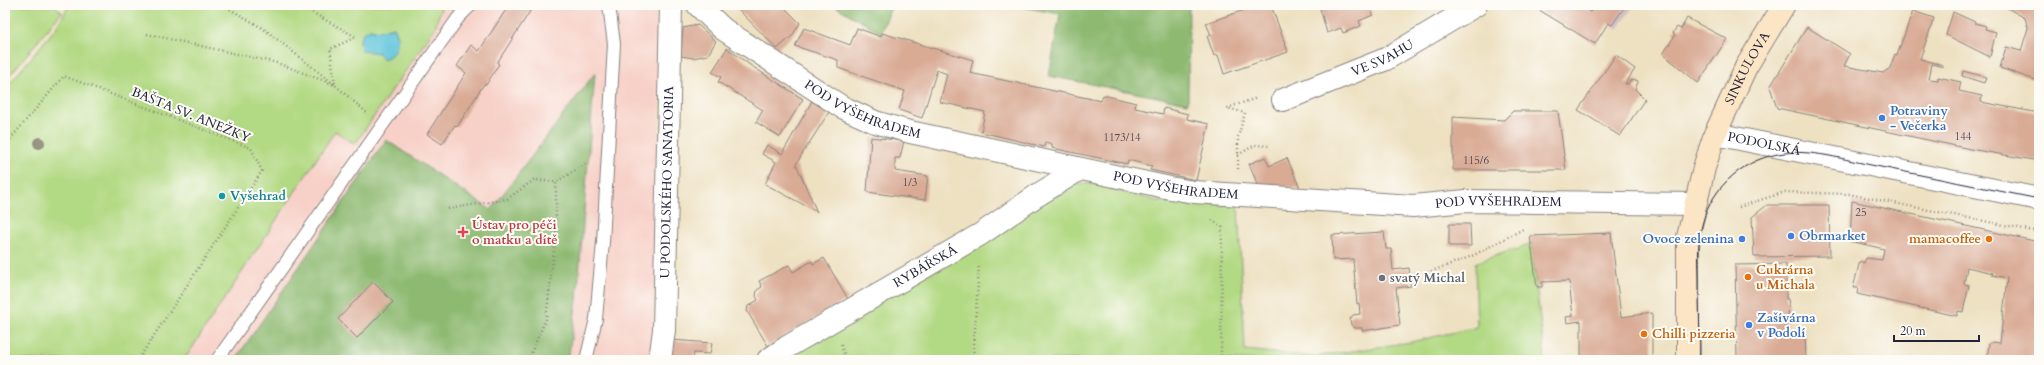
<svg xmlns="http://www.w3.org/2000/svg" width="2044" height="365" viewBox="0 0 2044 365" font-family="Cardo,serif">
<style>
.built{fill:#f7d1c8}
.industrial{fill:#d2bfc0}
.green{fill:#b2d983;stroke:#6a7e5f;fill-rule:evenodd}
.forest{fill:#8db971;stroke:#586e56;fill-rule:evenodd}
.water{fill:#5dc4db;stroke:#40738b}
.building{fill:#d9ab95}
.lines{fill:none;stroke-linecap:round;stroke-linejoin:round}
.lane-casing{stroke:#88827e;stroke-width:14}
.street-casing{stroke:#88827e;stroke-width:24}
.secondary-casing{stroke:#88827e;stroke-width:24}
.path{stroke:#88827e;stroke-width:2.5;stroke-dasharray:1 3;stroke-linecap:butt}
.lane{stroke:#fff;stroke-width:12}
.street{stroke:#fff;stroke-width:22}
.secondary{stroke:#fce5c4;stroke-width:22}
.tram{stroke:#22223b;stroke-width:1}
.tree{fill:#959684}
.shop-dot{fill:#3f7fe0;stroke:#fdfcf7;stroke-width:1.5}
.culture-dot{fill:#0f9aa8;stroke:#fdfcf7;stroke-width:1.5}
.health-dot{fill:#e0444e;stroke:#fdfcf7;stroke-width:1.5}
.food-dot{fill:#e8710a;stroke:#fdfcf7;stroke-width:1.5}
.worship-dot{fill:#6b7280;stroke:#fdfcf7;stroke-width:1.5}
.labels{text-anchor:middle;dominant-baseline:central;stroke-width:4;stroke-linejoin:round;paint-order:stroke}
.number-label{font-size:11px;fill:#504452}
.street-label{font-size:13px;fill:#22223b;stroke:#fdfcf7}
.shop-label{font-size:13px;font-weight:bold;fill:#366cbe;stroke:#fdfcf7;text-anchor:start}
.culture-label{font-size:13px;font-weight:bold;fill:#0d838f;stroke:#fdfcf7;text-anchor:start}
.health-label{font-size:13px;font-weight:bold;fill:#be3a42;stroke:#fdfcf7;text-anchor:start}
.food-label{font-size:13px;font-weight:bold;fill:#c56008;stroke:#fdfcf7;text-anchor:start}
.worship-label{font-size:13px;font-weight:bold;fill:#5b616d;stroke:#fdfcf7;text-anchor:start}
</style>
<rect width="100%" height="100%" fill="#fdfcf7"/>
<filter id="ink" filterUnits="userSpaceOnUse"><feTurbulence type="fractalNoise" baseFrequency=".025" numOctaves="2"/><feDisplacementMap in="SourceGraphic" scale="8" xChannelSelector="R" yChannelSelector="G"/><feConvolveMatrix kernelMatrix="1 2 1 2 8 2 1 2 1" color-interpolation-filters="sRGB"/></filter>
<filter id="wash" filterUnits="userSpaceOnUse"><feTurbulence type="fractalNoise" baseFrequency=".012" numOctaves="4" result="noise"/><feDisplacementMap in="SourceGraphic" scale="16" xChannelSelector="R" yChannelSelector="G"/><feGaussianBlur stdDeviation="0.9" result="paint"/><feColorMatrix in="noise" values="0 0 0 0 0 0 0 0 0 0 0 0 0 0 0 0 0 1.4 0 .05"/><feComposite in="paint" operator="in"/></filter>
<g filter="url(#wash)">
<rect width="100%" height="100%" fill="#eee1c2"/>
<polygon class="built" points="442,5 654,5 660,35 657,320 651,360 184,360 335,131 355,144 435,28"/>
<polygon class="industrial" points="1579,5 1634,5 1618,29"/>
<g class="green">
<polygon points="5,5 54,5 62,12 5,81"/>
<path d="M69 5H442L435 28 355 144 335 131 184 360H5V89L56 28ZM394 27 398 36 396 49 380 53 367 50 370 29 378 31Z"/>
<polygon points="1076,183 1094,184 1157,201 1238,205 1245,350 1313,357 1411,342 1477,327 1475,263 1515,249 1516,251 1531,243 1545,360 796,360 801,350"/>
</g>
<g class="forest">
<polygon points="833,5 892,5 881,33"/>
<polygon points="1012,5 1189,5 1188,103 1049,76 1060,14"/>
<path d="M595 73 577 300 569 354 562 360H235L386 140 491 210ZM373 283 393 302 358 338 338 319Z"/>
</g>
<path class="water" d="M394 27C400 39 399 55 383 59L379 53 362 51 359 42 363 33 370 29 378 31Z"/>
<g id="blocks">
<g class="building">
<polygon points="509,5 534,5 497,63 499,64 486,85 484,84 457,127 455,125 442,144 427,134 466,73 457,66 471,45 479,51"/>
<polygon points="734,5 782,5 800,23 792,36 777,49"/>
<polygon points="1259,5 1271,5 1288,52 1224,74 1218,55 1214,56 1207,36 1211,35 1206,23"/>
<polygon points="1319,5 1369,5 1373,15 1359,21 1361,26 1343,33 1341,28 1327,33"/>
<polygon points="1531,5 1579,5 1590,12 1595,5 1626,5 1612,25 1608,23 1595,44"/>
<polygon points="2002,5 2039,5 2038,81 2000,68 2006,47 2021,51 2028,28 2025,18"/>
<polygon points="1913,11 1934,18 1920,59 1943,65 1943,67 1932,64 1929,79 1938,80 1938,77 1961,82 1959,91 1982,96 1981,102 2039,113 2039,161 1970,149 1777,108 1770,87 1807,27 1850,54 1844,66 1883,73 1890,68 1895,54 1897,55"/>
<polygon points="1953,12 1975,22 1975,23 1986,26 1985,29 1996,32 1990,57 1946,35"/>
<polygon points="1687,18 1727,39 1698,83 1663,54 1675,35 1673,33 1677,27 1681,29"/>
<polygon points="698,25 716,41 708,55 693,58 681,56 683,28"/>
<polygon points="804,28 850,45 857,28 881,37 882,33 973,60 970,73 1101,101 1103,95 1136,103 1135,108 1163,114 1164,108 1188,114 1187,119 1209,124 1196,180 1150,170 1152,166 1128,160 1127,164 1052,148 1052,144 1045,142 1044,147 981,132 985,112 940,102 947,74 937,70 922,118 899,110 905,91 838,68 838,60 795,46"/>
<polygon points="727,48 750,65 803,99 780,137 756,122 763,110 718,82 721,77 712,72"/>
<polygon points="1616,55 1635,69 1625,84 1628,84 1630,81 1637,80 1638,82 1635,89 1645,99 1620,136 1578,110"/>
<polygon points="1963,71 1986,77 1984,83 1962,76"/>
<polygon points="812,101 829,112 796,164 817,212 765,184 776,162 762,154 767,145 782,154"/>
<polygon points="1513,111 1558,111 1566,170 1453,170 1453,117 1504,120"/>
<polygon points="871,137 904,141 900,158 895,158 895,171 928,176 925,200 867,192"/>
<polygon points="1265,157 1269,166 1287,158 1300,188 1258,185 1249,164"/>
<polygon points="1852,201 2039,242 2039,360 1987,360 1989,344 1993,342 2000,343 2007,278 1992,275 1993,273 1967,267 1964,284 1969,285 1963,312 1958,311 1957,316 1857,294 1858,288 1853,288 1860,261 1864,263 1866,258 1882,260 1884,249 1850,241"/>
<polygon points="1767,205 1829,205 1830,256 1754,257 1752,217"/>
<polygon points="1449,224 1470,224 1471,246 1449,246"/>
<polygon points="1384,232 1386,249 1391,249 1393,270 1409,268 1411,286 1396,288 1400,325 1362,331 1362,328 1355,328 1351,325 1350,319 1353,315 1360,314 1359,303 1357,304 1353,259 1333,260 1332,235"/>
<polygon points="1611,233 1621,317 1652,313 1652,360 1581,360 1581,321 1567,323 1566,317 1573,316 1569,281 1542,282 1542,287 1537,287 1530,236"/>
<polygon points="824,258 848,299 768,346 747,311 748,306 758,300 756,296 757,290 762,287 759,281 789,265 793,272 812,261 813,264"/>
<polygon points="1786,264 1786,299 1788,299 1789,305 1787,333 1805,333 1806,360 1737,360 1735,265"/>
<polygon points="373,282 393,302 357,338 338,319"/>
<polygon points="671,340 712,343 710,354 694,353 693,360 669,360"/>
</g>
</g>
</g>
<g filter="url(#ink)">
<use href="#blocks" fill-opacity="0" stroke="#88827e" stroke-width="1"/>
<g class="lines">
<g class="lane-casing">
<g id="lane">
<polyline points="217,360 458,18 471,5"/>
<polyline points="586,360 596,319 603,242 614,44 609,5"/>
</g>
</g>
<g class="street-casing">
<g id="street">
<path id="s1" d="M698 5 723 29 842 107 875 122 910 132 1170 188 1194 192 1413 206 1466 201 1695 204"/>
<path id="s2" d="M1283 100 1386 59 1476 5"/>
<path id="s3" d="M1715 134 2039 199"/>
<path id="s4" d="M660 360 664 330 671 5"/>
<path id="s5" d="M768 360 787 347 981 234 1036 196 1080 169"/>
</g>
</g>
<g class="secondary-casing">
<g id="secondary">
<path id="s6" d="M1688 360V237L1704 168 1715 134 1746 67 1784 5"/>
</g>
</g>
<g class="path">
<polyline points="223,5 264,29 335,85 330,49 356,37 299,5"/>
<polyline points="147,34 277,63 335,85 367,113"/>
<polyline points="5,145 64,76 251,148 262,171 138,360"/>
<polyline points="1238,155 1255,145 1269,146"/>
<polyline points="1238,169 1238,137 1245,113 1227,108 1257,98"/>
<polyline points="1739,207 1785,192 1849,194 2039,232"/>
<polyline points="448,209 507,199 534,180 556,182"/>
<polyline points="1212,220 1222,227 1221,360"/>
<polyline points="1719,237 1723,237"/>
<polyline points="1416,277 1472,256 1525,228"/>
<polyline points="841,345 846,360"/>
<polyline points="528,360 546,319 556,234 556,182 587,163"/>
<polyline points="973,360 979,265"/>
</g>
<use href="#lane" class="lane"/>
<use href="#street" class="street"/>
<use href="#secondary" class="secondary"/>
<path class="tram" d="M1700 360C1700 334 1699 308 1699 281 1699 265 1697 247 1701 230 1708 192 1739 161 1778 154 1809 148 1845 160 1876 166 1930 177 1985 188 2039 199"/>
</g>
<circle class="tree" cx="39" cy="143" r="6"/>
</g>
<g class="shop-dot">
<circle cx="1882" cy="118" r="4"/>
<circle cx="1791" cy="236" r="4"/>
<circle cx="1742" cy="239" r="4"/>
<circle cx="1749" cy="325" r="4"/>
</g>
<circle class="culture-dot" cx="222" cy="196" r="4"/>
<path class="health-dot" d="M461 226h4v4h4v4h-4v4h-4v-4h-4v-4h4z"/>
<g class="food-dot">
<circle cx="1989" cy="239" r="4"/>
<circle cx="1748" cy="277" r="4"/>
<circle cx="1644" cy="334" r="4"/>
</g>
<circle class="worship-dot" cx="1382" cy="278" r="4"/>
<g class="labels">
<g class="number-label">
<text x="1963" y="136">144</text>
<text x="1122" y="137">1173/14</text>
<text x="1476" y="160">115/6</text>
<text x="910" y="182">1/3</text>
<text x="1861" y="212">25</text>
</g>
<g class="street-label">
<text stroke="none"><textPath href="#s2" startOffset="108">VE SVAHU</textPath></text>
<text stroke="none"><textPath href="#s6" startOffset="303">SINKULOVA</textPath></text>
<text stroke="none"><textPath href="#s1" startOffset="197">POD VYŠEHRADEM</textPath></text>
<text transform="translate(191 115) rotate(22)">BAŠTA SV. ANEŽKY</text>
<text stroke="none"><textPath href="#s3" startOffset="50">PODOLSKÁ</textPath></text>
<text stroke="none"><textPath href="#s4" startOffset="178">U PODOLSKÉHO SANATORIA</textPath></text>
<text stroke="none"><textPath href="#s1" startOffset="521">POD VYŠEHRADEM</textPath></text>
<text stroke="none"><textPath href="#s1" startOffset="845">POD VYŠEHRADEM</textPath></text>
<text stroke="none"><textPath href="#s5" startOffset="183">RYBÁŘSKÁ</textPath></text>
</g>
<g class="shop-label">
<text x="1890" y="111">Potraviny<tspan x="1890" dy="15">- Večerka</tspan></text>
<text x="1799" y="236">Obrmarket</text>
<text x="1734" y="239" text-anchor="end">Ovoce zelenina</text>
<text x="1757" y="318">Zašívárna<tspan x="1757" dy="15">v Podolí</tspan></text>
</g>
<g class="culture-label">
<text x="230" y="196">Vyšehrad</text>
</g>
<g class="health-label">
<text x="472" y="225">Ústav pro péči<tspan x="472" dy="15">o matku a dítě</tspan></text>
</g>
<g class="food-label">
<text x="1981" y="239" text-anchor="end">mamacoffee</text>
<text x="1756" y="270">Cukrárna<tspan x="1756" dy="15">u Michala</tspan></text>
<text x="1652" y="334">Chilli pizzeria</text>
</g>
<g class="worship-label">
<text x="1390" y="278">svatý Michal</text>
</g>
</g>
<rect width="2044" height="365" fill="none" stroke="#fdfcf7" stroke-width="20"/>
<path d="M1894 335v6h85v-6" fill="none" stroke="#22223b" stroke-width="2"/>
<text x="1900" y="335" font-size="12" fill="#22223b" stroke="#fdfcf7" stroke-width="3" paint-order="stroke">20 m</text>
</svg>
